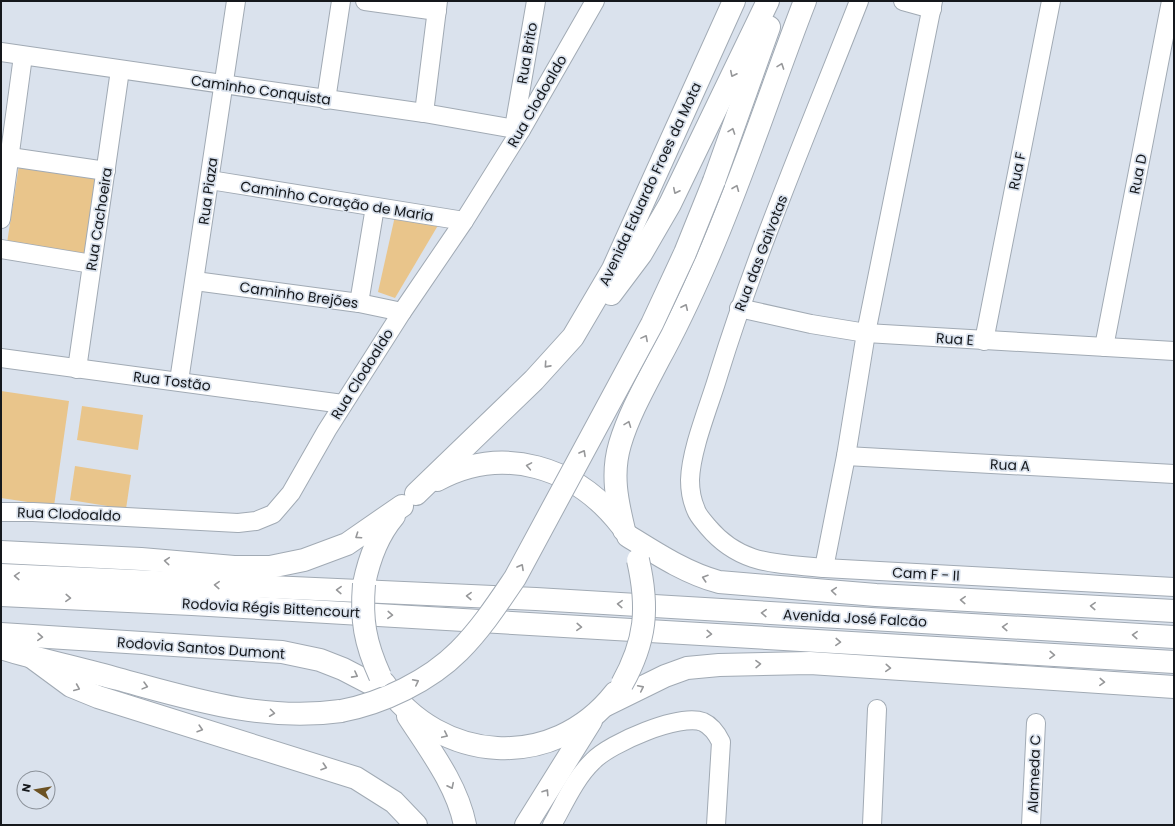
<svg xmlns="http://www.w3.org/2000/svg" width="1175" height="826" viewBox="0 0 1175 826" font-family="Poppins,sans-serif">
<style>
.green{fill:#e9c58b}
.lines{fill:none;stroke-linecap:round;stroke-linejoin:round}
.street-casing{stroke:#a1aab4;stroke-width:20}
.primary-casing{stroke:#a1aab4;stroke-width:24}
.highway-casing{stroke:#a1aab4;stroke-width:24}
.street{stroke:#fff;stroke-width:18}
.primary{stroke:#fff;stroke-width:22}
.highway{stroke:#fff;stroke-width:22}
.highway-bridge-casing{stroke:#a1aab4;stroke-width:24;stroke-linecap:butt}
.highway-bridge{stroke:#fff;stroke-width:22}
.oneway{stroke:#969799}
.labels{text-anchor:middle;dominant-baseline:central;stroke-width:3.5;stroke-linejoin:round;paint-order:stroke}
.street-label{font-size:14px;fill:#15181c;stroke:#dae2ed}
</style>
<rect width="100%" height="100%" fill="#dae2ed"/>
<g class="green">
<polygon points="19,165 101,177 89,255 7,243"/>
<polygon points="395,216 440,222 395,298 378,292"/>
<polygon points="1,391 69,401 54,506 1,498"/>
<polygon points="82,406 143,415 138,450 77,440"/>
<polygon points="75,466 131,475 126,509 70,500"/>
</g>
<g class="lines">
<g class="street-casing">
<g id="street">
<polyline points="365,1 437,11"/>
<path d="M859 1C811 124 758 247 719 373 710 404 691 448 690 480 690 490 692 501 696 510 698 516 704 522 708 527 741 566 777 563 824 568L1174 587"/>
<polyline points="903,1 932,9"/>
<polyline points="1,52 424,113 521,130"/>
<polyline points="326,100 341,1"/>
<polyline points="424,113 438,1"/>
<polyline points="514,128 536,1"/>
<polyline points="10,157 106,171"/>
<polyline points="210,180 464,221"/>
<polyline points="1,219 23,56"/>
<polyline points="1,249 92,264"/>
<polyline points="195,281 359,303 402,312"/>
<polyline points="359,303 375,207"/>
<polyline points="739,308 811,324 866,333 1174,351"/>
<polyline points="984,341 1051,1"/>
<polyline points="1104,347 1171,1"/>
<polyline points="1,358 343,404"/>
<polyline points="77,369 120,70"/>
<polyline points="179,381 236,1"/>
<polyline points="846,456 1174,474"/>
<polyline points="1,512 33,512 238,523 256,521 273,514 291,493 327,430 402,312 464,221 521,130 595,1"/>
<polyline points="824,568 846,456 866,333 933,1"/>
<path d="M552 825C564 804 575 778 593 761 610 743 680 713 703 722 712 726 717 734 721 742L716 825"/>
<polyline points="872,825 877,709"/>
<polyline points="1031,825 1036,723"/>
</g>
</g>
<g class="primary-casing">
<g id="primary">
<polyline points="1,575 536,599 1174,637"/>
<polyline points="1,595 192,604 1174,662"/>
</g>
</g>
<g class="highway-casing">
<g id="highway">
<polyline points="714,181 769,27"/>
<polyline points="611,294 641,254 670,204 768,1"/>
<path d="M437 480C503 444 576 467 621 525"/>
<polyline points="416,494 534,380 573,337 613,269 734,1"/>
<path d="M624 530C617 501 611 474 620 444 629 414 645 386 659 359 676 328 691 296 705 264 743 178 771 88 805 1"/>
<path d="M628 536C657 554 686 573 719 582L876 595 1174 611"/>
<polyline points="1,552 141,559 234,567 270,567 304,560 347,544 402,506"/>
<path d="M364 584C369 559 377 536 394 516"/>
<polyline points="1,634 282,652 320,660 343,669 393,695"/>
<path d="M1 648C40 660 79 668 118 679 192 699 263 722 341 711"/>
<polyline points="33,658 71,686 98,697 356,778 394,802 416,825"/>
<path d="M384 683C440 764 553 772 615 693"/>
<polyline points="606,705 665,676 687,668 719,665 810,663 1174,687"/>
<path d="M408 716C430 750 457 785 465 825"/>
<polyline points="526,825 591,721"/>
</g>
</g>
<use href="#street" class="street"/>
<use href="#primary" class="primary"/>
<use href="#highway" class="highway"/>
<g class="highway-bridge-casing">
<g id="highway-bridge">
<path d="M364 584C361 620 365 643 380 676"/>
<path d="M622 684C646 641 649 608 638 560"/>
<path d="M341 711C383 703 429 681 459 651 481 629 498 603 515 578L652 324 685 253 714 181"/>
</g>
</g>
<use href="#highway-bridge" class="highway-bridge"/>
</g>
<defs><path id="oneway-chevron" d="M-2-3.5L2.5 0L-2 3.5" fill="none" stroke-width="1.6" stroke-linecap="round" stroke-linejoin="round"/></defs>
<g class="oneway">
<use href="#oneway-chevron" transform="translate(781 66) rotate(-70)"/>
<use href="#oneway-chevron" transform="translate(733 74) rotate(116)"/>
<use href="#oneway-chevron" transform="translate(732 131) rotate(-70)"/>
<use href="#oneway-chevron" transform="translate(736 188) rotate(-68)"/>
<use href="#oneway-chevron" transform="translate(676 191) rotate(116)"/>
<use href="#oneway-chevron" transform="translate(685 307) rotate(-65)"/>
<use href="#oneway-chevron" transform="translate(645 338) rotate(-62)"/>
<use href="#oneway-chevron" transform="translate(547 365) rotate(132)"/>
<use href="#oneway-chevron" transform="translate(628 424) rotate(-69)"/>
<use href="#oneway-chevron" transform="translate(583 453) rotate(-61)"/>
<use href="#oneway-chevron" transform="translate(529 466) rotate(-170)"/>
<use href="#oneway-chevron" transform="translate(358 536) rotate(146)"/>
<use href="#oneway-chevron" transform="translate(167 561) rotate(-175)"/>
<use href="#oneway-chevron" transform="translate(521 567) rotate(-61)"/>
<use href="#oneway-chevron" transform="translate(17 576) rotate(-177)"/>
<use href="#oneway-chevron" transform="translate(705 578) rotate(-162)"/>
<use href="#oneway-chevron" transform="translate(217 585) rotate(-177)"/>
<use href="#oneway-chevron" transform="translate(339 590) rotate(-178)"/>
<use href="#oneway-chevron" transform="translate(834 591) rotate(-175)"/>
<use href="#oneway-chevron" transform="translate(469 596) rotate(-178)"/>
<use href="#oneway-chevron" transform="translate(68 598) rotate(3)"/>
<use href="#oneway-chevron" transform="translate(963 600) rotate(-177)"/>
<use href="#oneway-chevron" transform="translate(620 604) rotate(-177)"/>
<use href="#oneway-chevron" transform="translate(1093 606) rotate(-177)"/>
<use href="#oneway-chevron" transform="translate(764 613) rotate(-177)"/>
<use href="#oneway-chevron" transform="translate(390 615) rotate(3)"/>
<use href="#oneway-chevron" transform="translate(579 627) rotate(3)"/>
<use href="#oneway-chevron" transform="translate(1005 627) rotate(-177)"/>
<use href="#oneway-chevron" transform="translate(709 634) rotate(3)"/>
<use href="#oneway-chevron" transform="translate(1135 635) rotate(-177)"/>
<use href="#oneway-chevron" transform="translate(40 637) rotate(4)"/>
<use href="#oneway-chevron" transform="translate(838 642) rotate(3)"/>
<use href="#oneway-chevron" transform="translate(1052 655) rotate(3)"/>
<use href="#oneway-chevron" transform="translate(758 664) rotate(-1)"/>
<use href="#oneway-chevron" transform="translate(888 668) rotate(4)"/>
<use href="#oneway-chevron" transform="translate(355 675) rotate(28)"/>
<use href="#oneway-chevron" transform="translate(416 682) rotate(-27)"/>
<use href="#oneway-chevron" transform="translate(1102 682) rotate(3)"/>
<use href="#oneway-chevron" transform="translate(145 686) rotate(15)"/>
<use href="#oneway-chevron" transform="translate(77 688) rotate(23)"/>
<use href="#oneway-chevron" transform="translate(641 688) rotate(-26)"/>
<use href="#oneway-chevron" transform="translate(272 713) rotate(7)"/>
<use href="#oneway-chevron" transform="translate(200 729) rotate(17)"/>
<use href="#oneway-chevron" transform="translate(445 735) rotate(25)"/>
<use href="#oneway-chevron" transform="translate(324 767) rotate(18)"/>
<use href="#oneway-chevron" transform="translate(451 786) rotate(64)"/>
<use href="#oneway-chevron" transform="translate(546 792) rotate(-57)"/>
</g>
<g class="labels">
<g class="street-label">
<text transform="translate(527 53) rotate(-80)">Rua Brito</text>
<text transform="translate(261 90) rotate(8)">Caminho Conquista</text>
<text transform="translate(537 101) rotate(-60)">Rua Clodoaldo</text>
<text transform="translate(1017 171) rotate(-79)">Rua F</text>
<text transform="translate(1138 174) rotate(-79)">Rua D</text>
<text transform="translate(650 184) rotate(-65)">Avenida Eduardo Froes da Mota</text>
<text transform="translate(208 191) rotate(-82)">Rua Piaza</text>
<text transform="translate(337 201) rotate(9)">Caminho Coração de Maria</text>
<text transform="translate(99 219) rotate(-81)">Rua Cachoeira</text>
<text transform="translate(761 253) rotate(-69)">Rua das Gaivotas</text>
<text transform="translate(299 295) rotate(8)">Caminho Brejões</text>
<text transform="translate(955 339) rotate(4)">Rua E</text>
<text transform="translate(362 374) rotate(-58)">Rua Clodoaldo</text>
<text transform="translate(172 381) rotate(7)">Rua Tostão</text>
<text transform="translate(1010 465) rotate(3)">Rua A</text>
<text transform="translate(69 514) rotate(2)">Rua Clodoaldo</text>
<text transform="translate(926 574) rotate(3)">Cam F - II</text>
<text transform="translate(271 608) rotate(3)">Rodovia Régis Bittencourt</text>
<text transform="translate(855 618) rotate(3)">Avenida José Falcão</text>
<text transform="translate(201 648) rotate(4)">Rodovia Santos Dumont</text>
<text transform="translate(1034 774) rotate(-88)">Alameda C</text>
</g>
</g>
<rect width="1175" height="826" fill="none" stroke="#15181c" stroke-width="4"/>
<g transform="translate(36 790) rotate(282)"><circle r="19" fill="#dae2ed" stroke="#8b9199"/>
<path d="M0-3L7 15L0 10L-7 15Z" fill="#6c5223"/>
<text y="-6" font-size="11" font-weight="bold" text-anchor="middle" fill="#15181c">N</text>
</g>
</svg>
